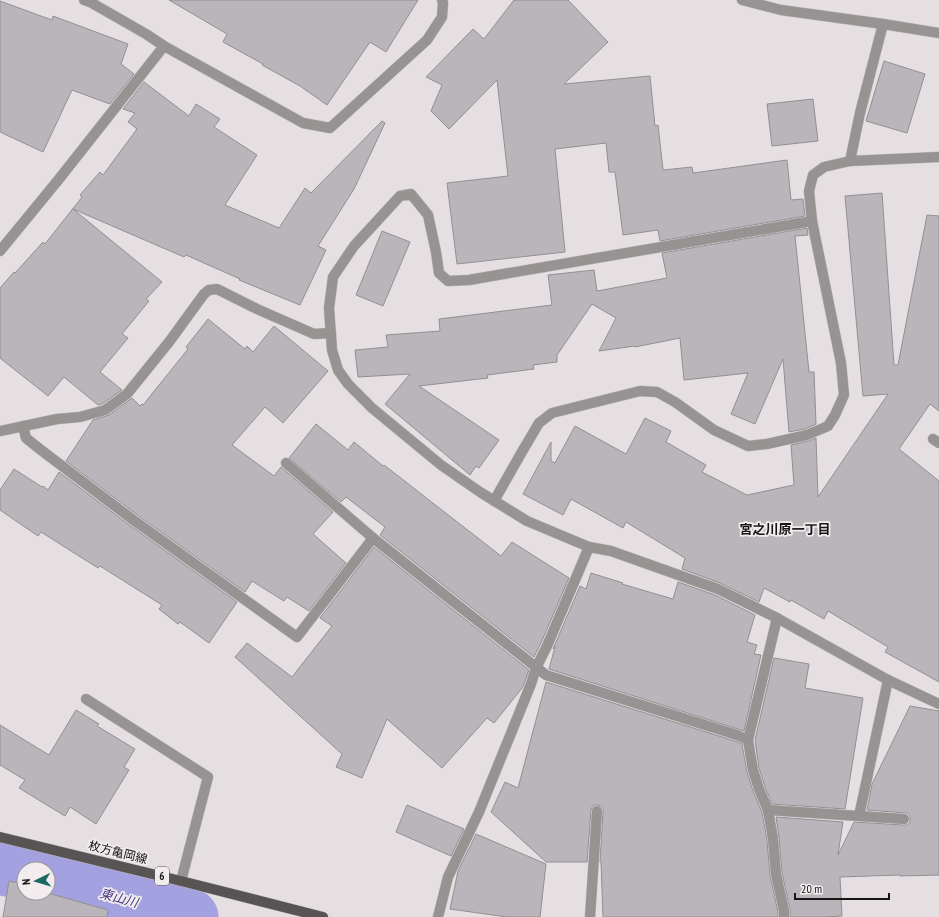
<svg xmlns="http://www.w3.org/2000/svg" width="939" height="917" viewBox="0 0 939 917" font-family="'PT Sans Narrow','Noto Sans JP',sans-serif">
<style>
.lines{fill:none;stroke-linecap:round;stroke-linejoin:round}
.river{stroke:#a3a1e0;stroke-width:57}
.building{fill:#b9b5ba;stroke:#928f93}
.minor-casing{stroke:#c0babd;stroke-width:11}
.primary-casing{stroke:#c0babd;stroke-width:11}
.minor{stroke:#969393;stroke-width:10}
.primary{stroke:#595454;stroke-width:10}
.labels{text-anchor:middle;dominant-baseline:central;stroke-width:3.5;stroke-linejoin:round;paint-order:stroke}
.shield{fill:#f2ecef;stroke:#585556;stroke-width:1}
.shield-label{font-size:11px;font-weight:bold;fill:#161415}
.street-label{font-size:12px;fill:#161415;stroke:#f2ecef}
.neighbourhood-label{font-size:13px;font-weight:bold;fill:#161415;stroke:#f2ecef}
.water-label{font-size:13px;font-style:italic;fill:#413882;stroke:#f2ecef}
</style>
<rect width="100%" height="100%" fill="#e5dfe2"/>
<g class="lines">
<g class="river">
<polyline points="0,866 24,872"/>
<polyline points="48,879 190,917"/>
</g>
</g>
<g class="building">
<polygon points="169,0 418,0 386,52 370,42 327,105 300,86 262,65 263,64 223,42 227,34"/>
<polygon points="514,0 568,0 608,42 564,84 650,76 655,126 658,125 663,170 692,167 693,173 787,160 791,200 803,199 805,216 660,241 658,230 623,235 615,172 609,172 606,143 555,149 565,252 457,264 447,183 508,176 497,80 449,129 431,111 442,85 426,77 473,29 484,39"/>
<polygon points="0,1 52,20 53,16 128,44 121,64 134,74 110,104 72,90 43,152 0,132"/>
<polygon points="884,61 925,74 907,133 866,121"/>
<polygon points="144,82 189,116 196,104 220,119 214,127 257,155 225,205 279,228 305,188 311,193 382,121 385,123 354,189 318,246 326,250 300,305 239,280 240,279 186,255 184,257 73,209 162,282 146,299 149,301 122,334 128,338 100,372 122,390 102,404 98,405 64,377 48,396 0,358 0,288 14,272 15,273 43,242 45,244 82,197 80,195 100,172 103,175 137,129 128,122 135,113 123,109"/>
<polygon points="813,99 818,141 772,146 767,104"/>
<polygon points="882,193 894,365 898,365 927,215 939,216 939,411 930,404 899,449 939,481 939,682 885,652 888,647 828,611 824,619 791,600 790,602 764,588 759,602 720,583 682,569 685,558 626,522 623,528 571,499 563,515 523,494 551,442 551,461 555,463 575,426 626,454 645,418 671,431 666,442 706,465 702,472 747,495 794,485 791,445 809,441 816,438 818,497 888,394 863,396 845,196"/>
<polygon points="807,228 808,235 795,236 809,372 814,372 816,424 805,429 789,432 783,359 755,424 731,414 748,373 684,380 680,338 635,347 635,346 599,351 616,318 592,304 557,355 557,362 533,365 534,369 487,375 488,378 419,386 499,440 479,468 476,466 470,475 385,404 410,374 358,377 355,350 388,347 386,335 440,331 439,319 552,305 548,275 594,270 597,291 667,278 662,253"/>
<polygon points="382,231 410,242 383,306 356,295"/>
<polygon points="208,319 245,349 247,346 253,352 274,326 328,371 283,423 265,407 232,445 274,476 281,467 333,512 313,534 346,563 309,611 287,597 284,601 252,581 245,592 136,514 66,461 93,420 109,415 132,398 140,406 142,404 143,405 188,349 186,347"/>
<polygon points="316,424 348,450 354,442 383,466 384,465 501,556 512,542 569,578 541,643 534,657 380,535 385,527 346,497 341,502 289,458"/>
<polygon points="14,469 42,487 43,486 48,490 59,472 128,524 237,602 209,643 180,622 178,624 159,609 162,605 100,566 98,568 41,532 38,536 0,510 0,490"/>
<polygon points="374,547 529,670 523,687 494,723 487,718 442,768 387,719 362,778 336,767 342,754 235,657 247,643 292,677 332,626 320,618"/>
<polygon points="591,573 623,583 622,584 673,599 678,582 715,595 755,615 747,642 757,645 754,654 761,655 744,731 549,669 555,647 553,649 580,586 586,589"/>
<polygon points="774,658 809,664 805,688 863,698 845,809 772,804 765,787 759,768 755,740"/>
<polygon points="546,682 735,741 742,744 747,772 753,791 762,812 767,840 770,875 778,912 778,917 603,917 601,862 600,862 603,811 603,808 601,806 598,805 594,805 592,807 591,810 587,862 546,862 491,812 505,782 518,788"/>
<polygon points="910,706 939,711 939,875 900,876 900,875 840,877 842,916 824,917 790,917 790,910 782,873 779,838 776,817 843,822 838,855 854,822 904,825 907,825 910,822 910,816 907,813 867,810 872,784"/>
<polygon points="76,710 99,724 97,726 135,749 124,767 129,770 96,824 70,807 65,816 19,788 25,780 0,765 0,725 49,755"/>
<polygon points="407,805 464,829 451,856 396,832"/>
<polygon points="476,834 546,864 540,917 507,917 450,909 458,871"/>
<polygon points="9,881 24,884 24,893 48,893 48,889 49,889 48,893 108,910 107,917 3,917"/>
</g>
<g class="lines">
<g class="minor-casing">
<g id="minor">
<polyline points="84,0 90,2 146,34 164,46 303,123 330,128 427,40 442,17 443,3 442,0"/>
<polyline points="742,0 781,10 883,24 939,33"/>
<polyline points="850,161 860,113 883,24"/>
<polyline points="812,221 469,280 448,281 439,273 436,252 428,215 411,194 400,196 354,246 333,277 329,308 332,350 338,370 348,384 372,408 441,465 480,492 527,521 589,547 611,551 718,589 777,618 888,680 939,704"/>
<polyline points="0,251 59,179 164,46"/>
<polyline points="23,426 26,438 41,450 132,519 297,637 373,538"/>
<polyline points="0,431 57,419 80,417 105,410 127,394 169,342 204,294 209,290 217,289 257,309 314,334 331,333"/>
<polyline points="933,439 939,443"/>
<polyline points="286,463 373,538 546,675 737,735 748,740"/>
<polyline points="494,501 523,450 539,423 552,413 640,391 657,392 675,402 714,430 748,446 767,444 807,435 828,426 835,415 844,395 841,363 812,221 809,191 813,175 824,167 850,161 939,157"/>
<polyline points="777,618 748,740 753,770 759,789 768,810 773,839 776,874 784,911 784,917"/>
<polyline points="86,699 208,777 181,881"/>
<polyline points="768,810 904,819"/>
<polyline points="859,816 888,680"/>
<polyline points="438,917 448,877 479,812 531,684 536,668 547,646 589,547"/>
<polyline points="590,917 597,811"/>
</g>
</g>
<g class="primary-casing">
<polyline id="primary" points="0,837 181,881 323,917"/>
</g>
<use href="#minor" class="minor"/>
<use href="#primary" class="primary"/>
</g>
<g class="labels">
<rect class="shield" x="155" y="867" width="14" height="18" rx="3"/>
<g class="shield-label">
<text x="162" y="876">6</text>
</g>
<g class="street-label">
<text transform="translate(118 852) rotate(14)">枚方亀岡線</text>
</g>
<g class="neighbourhood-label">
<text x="785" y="529">宮之川原一丁目</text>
</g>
<g class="water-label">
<text transform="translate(119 898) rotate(15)">東山川</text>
</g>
</g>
<g transform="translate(36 881) rotate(265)"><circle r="19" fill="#f2ecef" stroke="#9a9698"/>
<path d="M0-3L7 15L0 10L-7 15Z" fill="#1c6863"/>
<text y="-6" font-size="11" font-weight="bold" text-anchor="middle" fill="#161415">N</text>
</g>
<path d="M795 893v6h94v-6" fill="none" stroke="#161415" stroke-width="2"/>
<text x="801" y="893" font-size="12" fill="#161415" stroke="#f2ecef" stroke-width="3" paint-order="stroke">20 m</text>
</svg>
